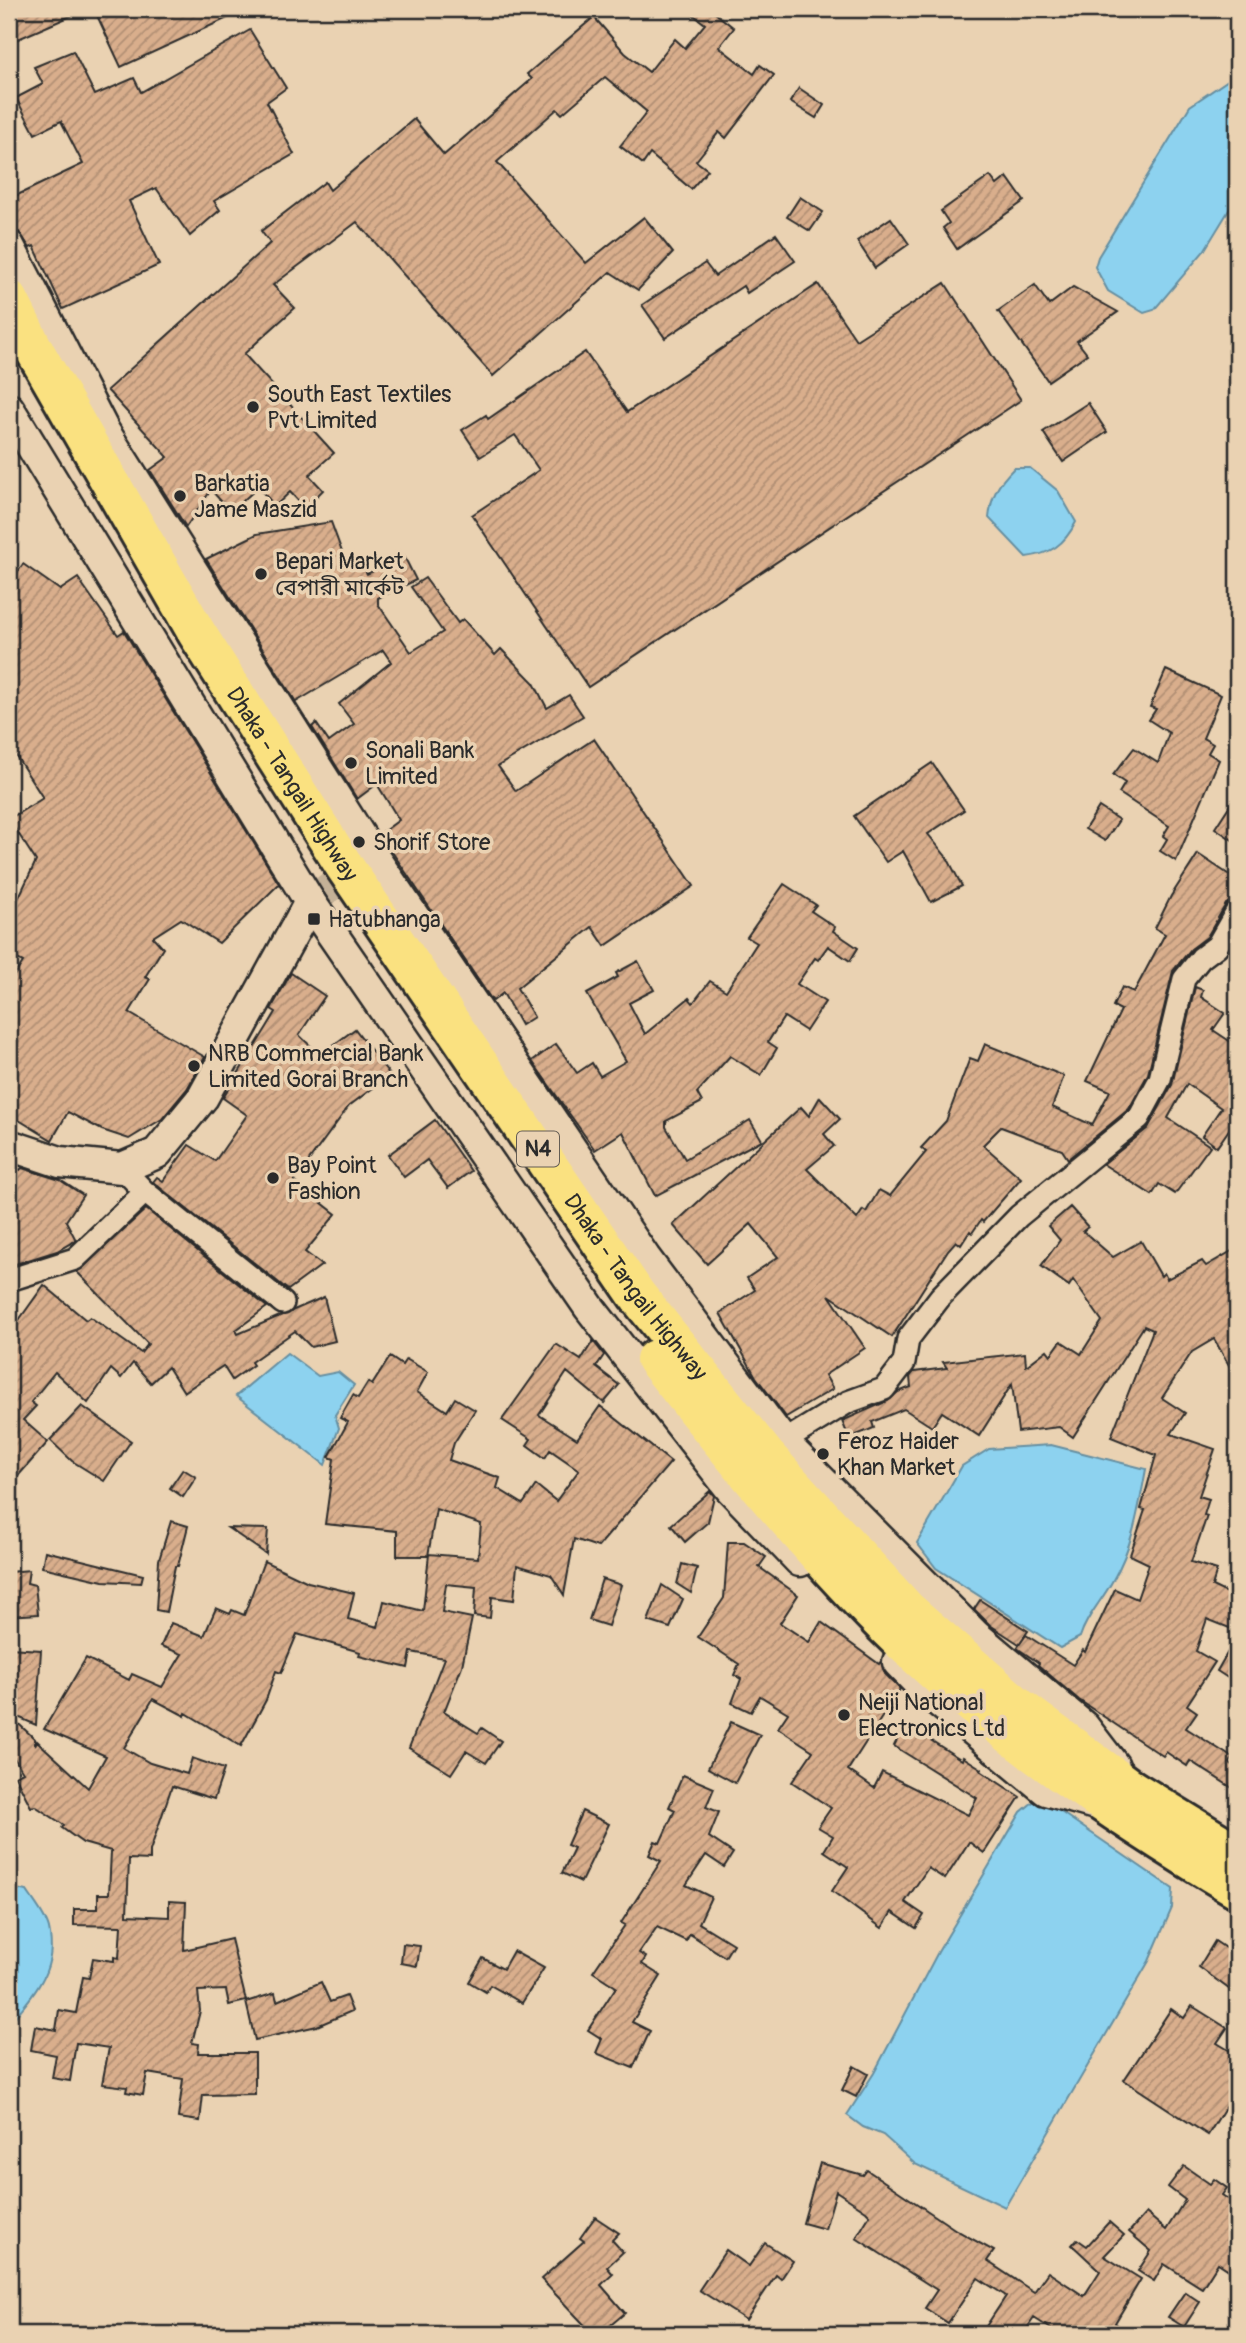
<svg xmlns="http://www.w3.org/2000/svg" width="1246" height="2343" viewBox="0 0 1246 2343" font-family="Pangolin,'Noto Sans Bengali',sans-serif">
<style>
.water{fill:#8dd2ef;stroke:#668fa1;stroke-width:2}
.building{fill:url(#building-hatch);stroke:#2b2b2b;stroke-width:2}
.lines{fill:none;stroke-linecap:round;stroke-linejoin:round}
.secondary-tunnel{stroke:#c4b197;stroke-width:30;stroke-dasharray:30 15;stroke-linecap:butt}
.street-casing{stroke:#2b2b2b;stroke-width:26}
.secondary-casing{stroke:#2b2b2b;stroke-width:35}
.highway-casing{stroke:#2b2b2b;stroke-width:44}
.street{stroke:#ead2b2;stroke-width:21}
.secondary{stroke:#ead2b2;stroke-width:30}
.highway{stroke:#fae180;stroke-width:38}
.poi-dot{fill:#2b2b2b;stroke:#ead2b2;stroke-width:2.5}
.labels{text-anchor:middle;dominant-baseline:central;stroke-width:7;stroke-linejoin:round;paint-order:stroke}
.shield{fill:#ead2b2;stroke:#645d54;stroke-width:2}
.shield-label{font-size:21px;font-weight:bold;fill:#2b2b2b}
.poi-label{font-size:23px;fill:#2b2b2b;stroke:#ead2b2;text-anchor:start}
.street-label{font-size:23px;fill:#2b2b2b;stroke:#ead2b2}
</style>
<defs>
<pattern id="building-hatch" width="6" height="6" patternUnits="userSpaceOnUse" patternTransform="scale(1.75)"><rect width="6" height="6" fill="#d9ae8c"/><path d="M-1 1l2-2M0 6l6-6M5 7l2-2" fill="none" stroke="#b08e73"/></pattern>
</defs>
<rect width="100%" height="100%" fill="#ead2b2"/>
<filter id="ink" filterUnits="userSpaceOnUse"><feTurbulence type="fractalNoise" baseFrequency=".0143" numOctaves="2"/><feDisplacementMap in="SourceGraphic" scale="14" xChannelSelector="R" yChannelSelector="G"/><feConvolveMatrix kernelMatrix="1 2 1 2 8 2 1 2 1" color-interpolation-filters="sRGB"/></filter>
<g filter="url(#ink)">
<g class="water">
<polygon points="1237,74 1237,197 1204,251 1154,310 1144,313 1108,291 1095,267 1098,257 1190,106"/>
<path d="M1014 468H1030L1058 491 1076 522C1064 545 1051 554 1026 557L989 518C991 496 998 484 1014 468Z"/>
<polygon points="287,1353 318,1376 338,1372 354,1385 335,1415 339,1428 325,1465 236,1396"/>
<path d="M1051 1445 1146 1469C1139 1507 1133 1546 1113 1580 1102 1601 1087 1615 1080 1637L1060 1648 936 1568 917 1543 962 1466 989 1449Z"/>
<polygon points="1039,1797 1173,1889 1172,1908 1149,1961 1005,2207 915,2164 883,2135 863,2127 847,2115 874,2073 938,1952 1021,1812"/>
<path d="M9 1888 27 1891C34 1902 46 1916 49 1929 58 1970 34 1994 9 2024Z"/>
</g>
<g class="building">
<polygon points="9,9 87,9 9,43"/>
<polygon points="94,9 247,9 121,67"/>
<polygon points="686,9 710,9 734,28 719,47 754,74 760,65 774,75 726,138 719,132 696,161 708,170 691,189 650,154 643,164 620,146 647,112 605,77 562,114 557,109 497,162 586,263 644,217 673,253 638,290 610,272 493,376 357,222 273,285 295,308 244,354 334,453 309,475 323,490 305,508 290,492 275,506 258,487 231,512 211,490 186,527 150,470 168,457 107,390 270,243 261,231 325,182 330,190 414,119 444,155 532,79 527,74 594,17 625,53 649,72 675,39 685,48 705,24"/>
<polygon points="250,30 286,88 267,102 294,154 214,201 220,210 190,236 156,188 129,201 159,265 63,309 34,246 30,248 19,232 9,229 9,199 83,164 61,121 35,134 16,98 43,84 34,67 73,51 95,95 134,78 141,92"/>
<polygon points="799,88 824,105 816,118 790,102"/>
<polygon points="990,176 997,185 1007,177 1024,201 957,249 943,228 949,223 941,211"/>
<polygon points="800,197 823,212 810,231 787,217"/>
<polygon points="891,218 909,244 875,268 857,241"/>
<polygon points="776,234 795,261 747,293 743,286 665,338 642,305 705,263 715,276"/>
<polygon points="945,283 1021,400 588,687 472,515 539,470 515,435 480,457 462,430 486,415 488,419 585,352 627,412 818,284 856,340"/>
<polygon points="1035,285 1049,305 1073,287 1118,312 1077,341 1087,354 1048,381 998,311"/>
<polygon points="1088,403 1107,432 1063,462 1043,432"/>
<polygon points="331,522 346,563 359,558 367,574 404,556 416,580 378,598 378,604 411,652 443,632 411,587 425,578 458,623 463,619 495,655 501,649 534,683 547,708 569,695 583,716 498,766 516,791 594,739 694,886 605,946 592,927 517,988 534,1017 521,1025 503,993 493,1001 491,999 380,834 399,820 377,784 357,799 312,727 316,723 329,742 354,724 339,704 391,662 383,650 296,702 206,559 257,534"/>
<polygon points="23,564 60,590 78,578 118,635 124,631 279,884 219,943 181,919 153,937 163,948 145,977 150,979 129,1013 205,1057 187,1089 162,1119 129,1139 102,1130 68,1112 52,1140 9,1114 9,984 23,962 9,955 9,918 36,861 9,819 43,798 9,745 9,567 17,573"/>
<polygon points="1166,670 1221,695 1203,738 1213,744 1208,753 1219,760 1176,861 1160,851 1167,839 1163,836 1169,826 1119,793 1125,783 1113,775 1134,748 1158,763 1169,733 1149,720 1156,709 1150,707"/>
<polygon points="932,763 964,810 928,834 948,859 962,886 931,902 903,851 886,862 854,816"/>
<polygon points="1237,794 1237,843 1215,828"/>
<polygon points="1099,807 1119,820 1105,841 1085,829"/>
<polygon points="1198,854 1237,880 1237,898 1226,904 1207,937 1191,949 1173,971 1148,1074 1129,1109 1068,1159 1062,1150 1001,1127 983,1145 1021,1178 983,1222 981,1220 972,1233 970,1231 961,1245 956,1241 948,1250 892,1337 829,1295 865,1348 825,1375 833,1389 786,1417 756,1377 720,1313 755,1290 747,1278 778,1257 751,1224 707,1264 673,1225 801,1107 809,1116 820,1097 840,1119 824,1134 834,1146 807,1169 857,1219 863,1210 866,1212 879,1190 890,1196 926,1152 921,1148 946,1121 970,1058 978,1061 985,1044 1064,1076 1052,1107 1092,1125 1110,1091 1087,1081 1121,1010 1113,1006 1122,987 1134,992 1165,934 1155,928 1171,896"/>
<polygon points="784,884 816,905 811,911 835,927 833,931 858,948 850,961 828,946 818,960 815,958 797,984 825,1002 806,1031 784,1017 768,1042 777,1048 761,1075 730,1056 697,1093 702,1102 666,1121 666,1127 685,1159 750,1120 762,1140 655,1196 623,1132 595,1150 532,1061 556,1044 577,1073 592,1063 600,1076 626,1061 587,994 618,977 616,973 638,961 654,990 629,1003 645,1034 689,998 693,1003 710,981 726,991 757,943 747,937"/>
<polygon points="291,973 325,996 299,1035 320,1055 355,1029 390,1075 349,1106 294,1181 336,1214 305,1252 322,1265 288,1290 153,1182 157,1177 163,1181 189,1145 215,1161 247,1115 223,1098 267,1027 276,1012 271,1009"/>
<polygon points="1195,987 1203,990 1201,997 1225,1013 1213,1030 1237,1046 1237,1118 1217,1147 1202,1136 1221,1108 1187,1084 1168,1118 1210,1146 1175,1194 1159,1184 1152,1195 1103,1164 1148,1128 1172,1085"/>
<polygon points="435,1120 471,1171 448,1188 427,1160 404,1177 388,1155"/>
<polygon points="9,1163 20,1170 22,1168 60,1180 83,1195 66,1221 76,1240 57,1251 9,1266"/>
<polygon points="1070,1207 1088,1227 1083,1231 1113,1257 1141,1241 1161,1276 1164,1273 1167,1279 1202,1261 1206,1266 1237,1248 1237,1379 1214,1339 1192,1352 1162,1398 1185,1413 1171,1434 1215,1449 1199,1496 1209,1499 1204,1515 1207,1516 1191,1562 1217,1570 1212,1586 1237,1598 1237,1631 1207,1619 1196,1651 1215,1662 1187,1705 1197,1712 1186,1728 1233,1758 1230,1763 1237,1768 1237,1791 1190,1761 1187,1766 1166,1752 1163,1756 1140,1741 1079,1700 1038,1665 1039,1663 1017,1648 1026,1635 1073,1665 1083,1650 1085,1652 1115,1589 1137,1599 1149,1564 1130,1555 1145,1510 1141,1509 1156,1455 1111,1437 1153,1330 1144,1326 1073,1437 1059,1427 1018,1432 1012,1384 979,1436 942,1412 932,1427 904,1409 872,1422 874,1428 849,1438 842,1421 888,1401 898,1392 911,1387 910,1377 914,1372 947,1368 943,1362 1025,1353 1026,1366 1047,1350 1051,1355 1061,1341 1081,1354 1102,1321 1073,1280 1069,1286 1041,1266 1060,1240 1048,1226"/>
<polygon points="146,1209 267,1307 236,1330 238,1334 324,1297 335,1341 311,1347 295,1331 251,1362 253,1365 232,1380 223,1366 184,1392 168,1367 151,1383 133,1363 121,1378 111,1369 88,1403 55,1372 31,1402 36,1406 23,1420 48,1442 18,1476 9,1468 9,1334 44,1285 86,1320 90,1317 141,1353 148,1344 77,1272"/>
<polygon points="593,1341 604,1355 596,1367 619,1385 604,1403 567,1372 539,1415 577,1439 600,1406 671,1462 598,1547 574,1539 564,1595 551,1575 517,1565 514,1600 492,1597 490,1618 474,1616 476,1587 446,1584 442,1612 472,1618 462,1666 444,1712 478,1733 482,1728 501,1741 486,1763 466,1751 451,1774 409,1748 444,1658 411,1652 408,1668 359,1656 360,1652 297,1634 281,1673 276,1671 266,1700 241,1746 186,1713 185,1716 153,1699 124,1748 150,1763 187,1774 192,1758 224,1769 214,1799 172,1786 150,1851 150,1860 129,1859 127,1915 169,1917 169,1901 186,1902 184,1950 231,1939 246,2001 229,2005 226,1990 198,1991 200,2011 192,2043 199,2044 198,2053 255,2053 255,2094 203,2095 200,2121 178,2118 183,2079 147,2073 143,2095 126,2092 127,2087 102,2084 109,2048 76,2043 70,2081 52,2078 56,2055 31,2050 35,2026 56,2030 59,2010 76,2013 83,1977 89,1978 93,1958 114,1961 114,1957 119,1958 121,1926 74,1925 74,1909 98,1909 98,1894 109,1894 111,1851 83,1843 62,1828 64,1825 35,1806 31,1807 15,1776 23,1772 9,1750 9,1715 35,1739 35,1745 37,1741 88,1788 106,1756 44,1729 86,1658 129,1680 132,1674 162,1687 182,1654 161,1646 171,1623 204,1636 216,1608 230,1614 232,1610 244,1615 264,1561 308,1582 354,1593 348,1619 378,1627 384,1601 423,1611 429,1554 478,1558 481,1524 436,1509 428,1556 397,1556 397,1531 325,1524 334,1459 329,1457 348,1422 340,1418 353,1395 358,1398 368,1382 372,1385 390,1357 402,1365 406,1359 428,1372 417,1392 447,1411 455,1398 475,1410 454,1443 449,1460 500,1478 497,1488 523,1504 536,1485 556,1501 579,1470 550,1450 545,1458 527,1445 531,1439 502,1420 556,1344 581,1360"/>
<polygon points="82,1406 131,1441 104,1481 72,1461 50,1440"/>
<polygon points="183,1469 196,1477 183,1497 170,1488"/>
<polygon points="710,1491 714,1496 708,1522 685,1542 671,1525"/>
<polygon points="171,1521 188,1526 178,1566 175,1566 166,1612 156,1610 159,1560"/>
<polygon points="228,1528 268,1529 266,1554"/>
<polygon points="728,1542 744,1542 766,1557 759,1567 798,1595 780,1623 809,1642 821,1622 879,1664 881,1661 885,1674 900,1689 848,1770 874,1788 882,1772 968,1815 977,1798 894,1746 905,1724 962,1760 963,1757 982,1769 981,1771 1020,1797 984,1853 969,1842 945,1879 928,1868 905,1902 924,1915 916,1928 892,1912 882,1928 832,1891 848,1867 824,1851 833,1836 818,1827 831,1808 792,1782 813,1751 778,1728 788,1713 760,1696 751,1712 732,1703 741,1679 734,1675 739,1664 698,1637 724,1598"/>
<polygon points="45,1551 143,1575 141,1583 103,1581 42,1567"/>
<polygon points="682,1564 697,1568 691,1593 677,1584"/>
<polygon points="29,1570 27,1583 35,1585 38,1614 9,1616 9,1572"/>
<polygon points="602,1579 621,1585 608,1626 589,1620"/>
<polygon points="662,1585 683,1599 670,1628 648,1621"/>
<polygon points="980,1600 1028,1631 1019,1644 990,1625 974,1609"/>
<polygon points="1237,1636 1237,1684 1217,1671"/>
<polygon points="9,1648 41,1650 36,1725 9,1713"/>
<polygon points="731,1722 760,1735 735,1783 708,1768"/>
<polygon points="683,1775 714,1788 706,1807 719,1812 709,1837 733,1853 724,1867 706,1855 686,1885 711,1897 699,1923 733,1944 725,1957 690,1934 686,1941 657,1927 639,1953 646,1957 642,1964 661,1976 632,2022 650,2031 633,2068 596,2053 602,2039 588,2030 616,1987 593,1972 625,1925 621,1923 661,1861 649,1855 655,1841 660,1843 675,1810 669,1807"/>
<polygon points="582,1811 609,1824 581,1882 562,1873 574,1848 567,1845"/>
<polygon points="1215,1941 1237,1956 1237,1995 1199,1967"/>
<polygon points="403,1944 420,1946 417,1966 401,1963"/>
<polygon points="513,1951 544,1968 522,2003 490,1985 486,1992 469,1982 483,1958 503,1969"/>
<polygon points="321,1982 330,2002 346,1996 352,2011 317,2026 255,2040 246,2002 275,1993 277,2001"/>
<polygon points="1192,2006 1227,2028 1217,2043 1237,2055 1237,2088 1208,2135 1124,2080 1171,2009 1184,2018"/>
<polygon points="854,2066 868,2074 856,2097 842,2090"/>
<polygon points="820,2163 863,2175 867,2170 956,2230 994,2251 987,2261 1034,2292 1048,2272 1084,2296 1100,2271 1072,2245 1077,2239 1087,2246 1109,2222 1124,2235 1104,2256 1141,2279 1115,2323 1130,2334 1059,2334 1034,2318 1023,2334 981,2334 1006,2296 978,2278 948,2323 925,2308 937,2290 856,2238 870,2215 866,2211 836,2191 825,2229 803,2223"/>
<polygon points="1184,2166 1210,2184 1214,2179 1227,2188 1222,2195 1237,2205 1237,2257 1229,2270 1218,2263 1202,2288 1164,2264 1154,2281 1138,2271 1151,2251 1129,2232 1146,2213 1166,2230 1185,2200 1168,2187"/>
<polygon points="595,2217 619,2233 612,2240 623,2252 607,2267 613,2274 601,2285 625,2313 600,2334 593,2334 541,2279 584,2241 580,2238"/>
<polygon points="765,2243 793,2261 781,2279 776,2275 746,2320 699,2290 726,2250 749,2266"/>
<polygon points="1185,2292 1200,2302 1184,2327 1168,2317"/>
</g>
<g class="lines">
<polyline class="secondary-tunnel" points="310,902 366,859"/>
<g class="street-casing">
<g id="street">
<polyline points="122,1168 145,1192 283,1303"/>
<polyline points="9,1280 75,1259 145,1192"/>
<polyline points="783,1442 848,1402 884,1389 904,1363 908,1339 941,1296 1019,1216 1139,1118 1160,1079 1184,979 1201,958 1217,946 1237,911"/>
</g>
</g>
<g class="secondary-casing">
<g id="secondary">
<polyline points="9,246 104,431 372,855 645,1258 783,1442 976,1636 1084,1727 1114,1766"/>
<polyline points="9,409 310,902 589,1307 730,1488 800,1561"/>
<polyline points="9,1145 60,1162 122,1168 157,1153 203,1097 310,902"/>
<polyline points="898,1662 926,1691 1046,1790 1092,1803"/>
</g>
</g>
<g class="highway-casing">
<g id="highway">
<path id="s1" d="M9 299 34 349 197 633 345 867 637 1295 765 1454 907 1609 1021 1708 1131 1789 1237 1854"/>
<path d="M655 1359C727 1451 802 1542 884 1625 989 1729 1111 1813 1237 1888"/>
</g>
</g>
<use href="#street" class="street"/>
<use href="#secondary" class="secondary"/>
<use href="#highway" class="highway"/>
</g>
</g>
<g class="poi-dot">
<circle cx="253" cy="407" r="7"/>
<circle cx="180" cy="496" r="7"/>
<circle cx="261" cy="574" r="7"/>
<circle cx="351" cy="763" r="7"/>
<circle cx="359" cy="842" r="7"/>
<rect x="307" y="912" width="14" height="14" rx="3.5"/>
<circle cx="194" cy="1066" r="7"/>
<circle cx="273" cy="1178" r="7"/>
<circle cx="823" cy="1454" r="7"/>
<circle cx="844" cy="1715" r="7"/>
</g>
<g class="labels">
<rect class="shield" x="517" y="1131.5" width="42" height="35" rx="5"/>
<g class="shield-label">
<text x="538" y="1149">N4</text>
</g>
<g class="poi-label">
<text x="267" y="394">South East Textiles<tspan x="267" dy="26">Pvt Limited</tspan></text>
<text x="194" y="483">Barkatia<tspan x="194" dy="26">Jame Maszid</tspan></text>
<text x="275" y="561">Bepari Market<tspan x="275" dy="26">বেপারী মার্কেট</tspan></text>
<text x="365" y="750">Sonali Bank<tspan x="365" dy="26">Limited</tspan></text>
<text x="373" y="842">Shorif Store</text>
<text x="328" y="919">Hatubhanga</text>
<text x="208" y="1053">NRB Commercial Bank<tspan x="208" dy="26">Limited Gorai Branch</tspan></text>
<text x="287" y="1165">Bay Point<tspan x="287" dy="26">Fashion</tspan></text>
<text x="837" y="1441">Feroz Haider<tspan x="837" dy="26">Khan Market</tspan></text>
<text x="858" y="1702">Neiji National<tspan x="858" dy="26">Electronics Ltd</tspan></text>
</g>
<g class="street-label">
<text stroke="none"><textPath href="#s1" startOffset="562">Dhaka - Tangail Highway</textPath></text>
<text stroke="none"><textPath href="#s1" startOffset="1171">Dhaka - Tangail Highway</textPath></text>
</g>
</g>
<rect width="1246" height="2343" fill="none" stroke="#ead2b2" stroke-width="35"/>
<rect x="18" y="18" width="1211" height="2308" fill="none" stroke="#2b2b2b" stroke-width="2.5" filter="url(#ink)"/>
</svg>
